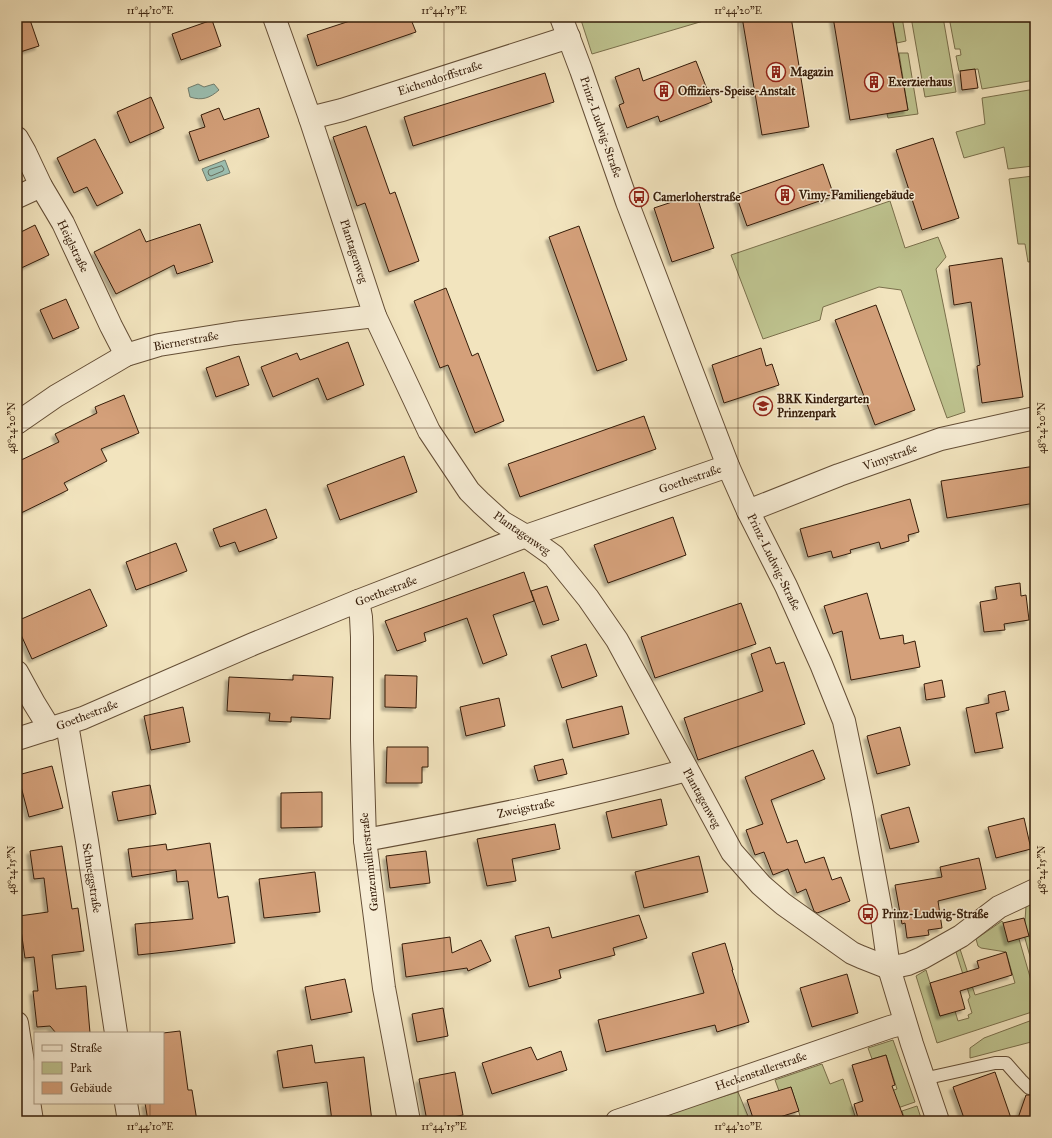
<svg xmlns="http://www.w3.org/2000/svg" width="1052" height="1138" viewBox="0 0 1052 1138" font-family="'IM FELL Great Primer',serif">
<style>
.green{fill:#bec38f;stroke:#7a704c}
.water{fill:#9bbfb1;stroke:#727e6e}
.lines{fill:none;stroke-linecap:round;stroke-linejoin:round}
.shore{stroke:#686e5d;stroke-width:1}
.building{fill:#d4a07a;stroke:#351c09;filter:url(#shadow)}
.service-casing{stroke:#644e36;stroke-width:14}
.minor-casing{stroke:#644e36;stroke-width:24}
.tertiary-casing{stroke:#644e36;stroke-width:24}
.service{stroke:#f7edd5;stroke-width:12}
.minor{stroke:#f7edd5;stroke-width:22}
.tertiary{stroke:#f7edd5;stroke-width:22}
.ticks{fill:none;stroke:#351c09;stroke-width:1;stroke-opacity:0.45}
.labels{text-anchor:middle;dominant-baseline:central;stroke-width:3;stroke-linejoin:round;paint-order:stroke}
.poi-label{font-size:12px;font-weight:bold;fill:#351c09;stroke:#f7edd5;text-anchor:start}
.street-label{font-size:12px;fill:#351c09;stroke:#f7edd5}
.neatline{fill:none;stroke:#351c09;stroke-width:1.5}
.ticks-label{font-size:10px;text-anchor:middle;fill:#351c09}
</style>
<defs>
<filter id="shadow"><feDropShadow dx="-3.5" dy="3.5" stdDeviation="1" flood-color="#0004"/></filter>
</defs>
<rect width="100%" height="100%" fill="#f2e4be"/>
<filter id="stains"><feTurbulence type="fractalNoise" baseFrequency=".005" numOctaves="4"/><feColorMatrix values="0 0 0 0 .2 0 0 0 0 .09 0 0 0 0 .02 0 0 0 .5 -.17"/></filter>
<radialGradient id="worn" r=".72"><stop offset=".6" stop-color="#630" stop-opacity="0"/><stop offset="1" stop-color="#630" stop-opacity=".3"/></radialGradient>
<g class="green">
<polygon points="580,17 712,17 710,19 592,54"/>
<polygon points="892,17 902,17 906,41 897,43"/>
<polygon points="911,17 943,17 956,92 925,97"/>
<polygon points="949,17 1035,17 1035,80 982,89 978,69 959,71 956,56 961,55 960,49 955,49"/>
<polygon points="899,53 908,53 918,114 888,118 887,114 908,110"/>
<polygon points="1035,89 1035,261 1028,262 1025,244 1018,244 1009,179 1033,176 1033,166 1008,169 1004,147 964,158 956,132 985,124 982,98"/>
<polygon points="890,201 905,248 938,237 946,257 936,269 965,412 947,418 901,290 879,287 823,307 820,320 763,339 731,255"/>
<polygon points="1035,901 1035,929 1029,937 1035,958 1035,974 1024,935 1026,906"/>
<polygon points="1002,921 1003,923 1019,939 1035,994 1035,1011 937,1043 916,976 926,970 940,1016 955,1011 958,1021 969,1018 968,1015 972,1013 968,1000 970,997 956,952 960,949 975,995 1015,983 1006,952 981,948 978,946 976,939"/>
<polygon points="1035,1019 1035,1041 970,1058 970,1048 984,1038"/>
<polygon points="893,1040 915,1102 869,1118 864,1100 897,1089 886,1055 872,1059 868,1048"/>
<polygon points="822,1064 830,1084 843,1079 856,1119 852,1121 796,1121 801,1119 791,1087 779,1091 775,1080"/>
<polygon points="738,1092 750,1121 642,1121"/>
<polygon points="917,1106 922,1121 905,1121 902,1111"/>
</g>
<g class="water">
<path d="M198 84 204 87 214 84 219 90C210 98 202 101 190 97L188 88Z"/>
<polygon points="225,160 230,173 207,181 202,169"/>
</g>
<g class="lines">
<polygon class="shore" points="222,166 224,169 223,171 211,176 209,175 208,172 209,170"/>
</g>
<g class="building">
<polygon points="17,17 29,17 39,46 17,53"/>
<polygon points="362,17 410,17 416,32 317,66 307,35"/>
<polygon points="742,17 791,17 809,127 762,135"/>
<polygon points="833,17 892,17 908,110 850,120"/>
<polygon points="212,20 221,46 181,60 172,34"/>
<polygon points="696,61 712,102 660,122 658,116 627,128 619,105 624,103 615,77 639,68 643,81"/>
<polygon points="975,69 978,88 962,90 960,71"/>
<polygon points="545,73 554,102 413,146 404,117"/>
<polygon points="151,97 164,128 130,143 117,112"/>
<polygon points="219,108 224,120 259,108 269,137 199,161 189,132 205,127 201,115"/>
<polygon points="366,126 390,194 395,192 419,261 389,272 365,203 357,206 333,137"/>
<polygon points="933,138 959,218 922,230 896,150"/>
<polygon points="95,139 123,193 97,206 87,187 74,193 57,158"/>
<polygon points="823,164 834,196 747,226 736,195"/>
<polygon points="696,194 714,248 672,262 654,208"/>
<polygon points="200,224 213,262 177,274 174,265 116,294 94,252 140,229 146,242"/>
<polygon points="35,225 49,255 17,270 17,234"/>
<polygon points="579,226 627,360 597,371 549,237"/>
<polygon points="1002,258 1023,397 982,403 977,366 980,365 971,302 954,305 949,266"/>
<polygon points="446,288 472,356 478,353 504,421 475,433 448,365 440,368 414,301"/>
<polygon points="66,299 79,328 53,339 40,310"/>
<polygon points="876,305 915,410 875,425 835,320"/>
<polygon points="348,342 364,385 327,400 318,378 273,397 261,367 297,353 300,360"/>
<polygon points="761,348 766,366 772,364 779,385 724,403 712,365"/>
<polygon points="239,356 249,385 216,397 206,368"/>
<polygon points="124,395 139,433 101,449 107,461 64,483 68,490 17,515 17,462 59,442 55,434 97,413 95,407"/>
<polygon points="644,416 656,449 520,497 508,464"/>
<polygon points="404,456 417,492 340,520 327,485"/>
<polygon points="1035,466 1035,503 947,518 941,481"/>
<polygon points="910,499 919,532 908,535 909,541 881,549 879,542 850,550 851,553 833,558 831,551 808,557 800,529"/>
<polygon points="266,509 277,538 239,552 235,542 220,547 213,529"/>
<polygon points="673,517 686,555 608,583 594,545"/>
<polygon points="176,543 187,571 136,590 126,562"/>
<polygon points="524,572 534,601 493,615 507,655 483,664 467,618 424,633 426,641 397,651 385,621"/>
<polygon points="1020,583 1021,596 1026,595 1029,620 1004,624 1005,630 984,632 980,602 997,599 995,587"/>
<polygon points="547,586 559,620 543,625 531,591"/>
<polygon points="90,589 107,626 32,659 17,626 17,621"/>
<polygon points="867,593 880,639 903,635 904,644 915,641 920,667 851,680 842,631 833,634 824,606"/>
<polygon points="741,603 756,644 655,678 641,637"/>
<polygon points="586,644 597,676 562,688 551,656"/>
<polygon points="770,647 776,664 784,662 805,724 698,760 684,718 763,691 751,654"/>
<polygon points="293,675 333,677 330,719 291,717 291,722 269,721 270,713 227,711 229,677 293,680"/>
<polygon points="385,675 417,676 416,708 385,707"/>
<polygon points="942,680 945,697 926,700 924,684"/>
<polygon points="1005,691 1009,710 996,713 1003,748 975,753 966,708 989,703 988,695"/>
<polygon points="499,698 505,726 466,736 460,707"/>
<polygon points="622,706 629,734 573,748 566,720"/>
<polygon points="183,707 190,742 151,750 144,716"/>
<polygon points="900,727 910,765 877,774 867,736"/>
<polygon points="387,747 428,747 428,767 422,767 422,783 386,783"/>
<polygon points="813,750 825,779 771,800 787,843 797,840 805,863 824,857 832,880 841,877 850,901 817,913 814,911 806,889 797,893 788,869 773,875 764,852 755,855 746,830 763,824 745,777"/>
<polygon points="563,759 567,774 538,781 534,766"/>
<polygon points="52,766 63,808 29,817 18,775"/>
<polygon points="150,785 156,814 118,821 112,792"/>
<polygon points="322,792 322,827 281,828 281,793"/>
<polygon points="661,799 667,825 612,838 606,812"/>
<polygon points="909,807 919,842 890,849 881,815"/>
<polygon points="1024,818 1031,849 996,858 988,827"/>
<polygon points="555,824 560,849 512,859 516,881 487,886 477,839"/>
<polygon points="210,843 218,898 228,896 235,943 175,951 138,955 135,924 193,919 188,881 177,882 176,870 132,877 128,849 166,844 167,850"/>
<polygon points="62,846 72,909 78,908 84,951 52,955 56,989 86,986 90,1033 56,1033 50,1026 37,1027 33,991 38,991 34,957 25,958 19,916 48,912 44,878 34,879 30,851"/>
<polygon points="426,851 430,883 390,888 386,856"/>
<polygon points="699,856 708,892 644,908 635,872"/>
<polygon points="979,858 986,889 938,901 942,928 928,930 929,935 907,938 905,923 902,924 895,885 942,877 940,867"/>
<polygon points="315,872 320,912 264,918 259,879"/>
<polygon points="639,915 647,938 613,948 615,955 559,970 561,978 529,987 515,936 549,927 552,938"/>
<polygon points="1024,918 1029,936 1008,942 1003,923"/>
<polygon points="450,937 452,953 481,940 491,961 468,971 467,968 406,977 402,944"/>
<polygon points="725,943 733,970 732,970 749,1022 717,1032 715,1025 606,1052 598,1020 704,993 692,953"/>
<polygon points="1006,952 1012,975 960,991 965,1009 940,1016 930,983 979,968 977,961"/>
<polygon points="847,974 858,1013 812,1027 800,988"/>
<polygon points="345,979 352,1012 311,1020 305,987"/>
<polygon points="443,1008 448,1036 417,1042 412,1014"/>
<polygon points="180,1031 188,1090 192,1090 197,1121 148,1121 145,1103 163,1103 163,1033"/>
<polygon points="312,1045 315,1063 364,1057 372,1121 332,1121 327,1082 283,1088 277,1051"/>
<polygon points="531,1047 537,1060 561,1051 567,1070 492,1094 482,1063"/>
<polygon points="886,1055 895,1085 892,1086 905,1121 859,1121 854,1104 863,1101 852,1065"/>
<polygon points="455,1072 463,1115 432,1121 427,1121 419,1079"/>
<polygon points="995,1072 1012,1121 965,1121 953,1087"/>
<polygon points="791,1087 799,1111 767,1121 754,1121 747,1100"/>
<polygon points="1035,1092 1035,1121 1017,1121 1026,1095 1031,1095"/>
</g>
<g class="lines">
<g class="service-casing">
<polyline id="service" points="923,1079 995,1063 1006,1063 1021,1080 1029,1088"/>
</g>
<g class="minor-casing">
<g id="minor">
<polyline points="274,17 310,118 375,316 429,431 469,491 481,503 502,522 526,536 554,556 588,598 617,640 732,852 761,885 783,904 852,953 861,957 889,968 908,964 922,958 961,936 999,907 1035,890"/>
<polyline points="310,118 342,110 569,37"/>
<polyline points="17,138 25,152 41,186 63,223 111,326 126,355"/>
<polyline points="17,197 41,186"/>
<polyline points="17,423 56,396 116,361 126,355 159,345 235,333 375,316"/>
<polyline points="748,511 839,475 941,439 1035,418"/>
<polyline points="358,601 361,617 362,637 362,740 365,840 384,988 409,1121"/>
<polyline points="17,672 34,703 50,729"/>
<polyline points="67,724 87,841 116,1033"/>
<polyline points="17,739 83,718 253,644 358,601 526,536 728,466"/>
<path d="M365 840C473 820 581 799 687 770"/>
<polyline points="17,1023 32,1121"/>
<polyline points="126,1103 129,1121"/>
<polyline points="617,1121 890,1027 905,1023"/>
</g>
</g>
<g class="tertiary-casing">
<polyline id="tertiary" points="561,17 581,70 627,202 728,466 748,511 786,586 821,664 844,721 862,808 881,911 889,968 912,1044 938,1121"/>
</g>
<use href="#service" class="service"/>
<use href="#minor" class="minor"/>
<use href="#tertiary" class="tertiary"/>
</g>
<path class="ticks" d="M150 17V1033M444 17V1121M738 17V1121M1032 17V1121M17 428H1035M17 870H1035M150 1103V1121"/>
<defs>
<g id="building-ring" transform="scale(1)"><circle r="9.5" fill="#f7edd5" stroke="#8f2418" stroke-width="1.5"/><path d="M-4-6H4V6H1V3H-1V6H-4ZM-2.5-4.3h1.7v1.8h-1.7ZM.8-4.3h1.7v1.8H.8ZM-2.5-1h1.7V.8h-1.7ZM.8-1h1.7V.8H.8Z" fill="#8f2418"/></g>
<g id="bus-ring" transform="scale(1)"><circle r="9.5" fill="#f7edd5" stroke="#8f2418" stroke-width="1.5"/><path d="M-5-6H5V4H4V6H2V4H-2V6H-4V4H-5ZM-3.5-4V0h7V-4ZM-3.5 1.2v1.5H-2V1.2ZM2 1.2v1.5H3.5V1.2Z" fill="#8f2418"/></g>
<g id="school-ring" transform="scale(1)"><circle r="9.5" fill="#f7edd5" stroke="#8f2418" stroke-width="1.5"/><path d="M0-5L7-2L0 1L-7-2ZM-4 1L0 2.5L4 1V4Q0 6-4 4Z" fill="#8f2418"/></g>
</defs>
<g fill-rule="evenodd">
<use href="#building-ring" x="776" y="72"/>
<use href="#building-ring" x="874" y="82"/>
<use href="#building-ring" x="664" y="91"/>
<use href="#building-ring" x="785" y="195"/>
<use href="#bus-ring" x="639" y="197"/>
<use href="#school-ring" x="763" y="406"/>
<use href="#bus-ring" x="868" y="914"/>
</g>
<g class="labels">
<g class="poi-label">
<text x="790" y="72">Magazin</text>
<text x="888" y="82">Exerzierhaus</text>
<text x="678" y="91">Offiziers-Speise-Anstalt</text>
<text x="799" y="195">Vimy-Familiengebäude</text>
<text x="653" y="197">Camerloherstraße</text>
<text x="777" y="399">BRK Kindergarten<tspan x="777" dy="14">Prinzenpark</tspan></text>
<text x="882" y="914">Prinz-Ludwig-Straße</text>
</g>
<g class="street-label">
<text transform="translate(440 78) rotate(-18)">Eichendorffstraße</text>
<text transform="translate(601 127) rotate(71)">Prinz-Ludwig-Straße</text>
<text transform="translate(73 246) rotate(64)">Heiglstraße</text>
<text transform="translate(354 251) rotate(72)">Plantagenweg</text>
<text transform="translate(186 341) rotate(-10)">Biernerstraße</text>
<text transform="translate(890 457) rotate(-20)">Vimystraße</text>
<text transform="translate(690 479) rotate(-19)">Goethestraße</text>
<text transform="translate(522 533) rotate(35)">Plantagenweg</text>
<text transform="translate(774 562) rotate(64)">Prinz-Ludwig-Straße</text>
<text transform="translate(386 591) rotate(-21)">Goethestraße</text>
<text transform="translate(87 715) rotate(-21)">Goethestraße</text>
<text transform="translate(702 798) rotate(61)">Plantagenweg</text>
<text transform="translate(526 808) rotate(-12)">Zweigstraße</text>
<text transform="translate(369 862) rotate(-96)">Ganzenmüllerstraße</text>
<text transform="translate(92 878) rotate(81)">Schneggstraße</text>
<text transform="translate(761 1071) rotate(-19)">Heckenstallerstraße</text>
</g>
</g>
<rect width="1052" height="1138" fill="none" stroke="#f2e4be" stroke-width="44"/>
<rect x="34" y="1032" width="130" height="72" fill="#f7edd5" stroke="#a99983"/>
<rect x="42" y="1045" width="20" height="6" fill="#f7edd5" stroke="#a99983"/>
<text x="70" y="1052" font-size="12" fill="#351c09">Straße</text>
<rect x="42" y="1062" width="20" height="12" fill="#bec38f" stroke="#a99983"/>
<text x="70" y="1072" font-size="12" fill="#351c09">Park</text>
<rect x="42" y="1082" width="20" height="12" fill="#d4a07a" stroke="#a99983"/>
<text x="70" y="1092" font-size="12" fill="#351c09">Gebäude</text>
<rect x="22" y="22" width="1008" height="1094" class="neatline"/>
<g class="ticks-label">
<text x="150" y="14">11°44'10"E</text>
<text x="444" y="14">11°44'15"E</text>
<text x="738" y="14">11°44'20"E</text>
<text transform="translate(11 428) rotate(-90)" y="4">48°24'20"N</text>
<text transform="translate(1041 428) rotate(-90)" y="4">48°24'20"N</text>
<text transform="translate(11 870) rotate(-90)" y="4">48°24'15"N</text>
<text transform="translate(1041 870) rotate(-90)" y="4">48°24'15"N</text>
<text x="150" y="1130">11°44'10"E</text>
<text x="444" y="1130">11°44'15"E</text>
<text x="738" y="1130">11°44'20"E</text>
</g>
<rect width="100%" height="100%" filter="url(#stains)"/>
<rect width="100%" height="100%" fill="url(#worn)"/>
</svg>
